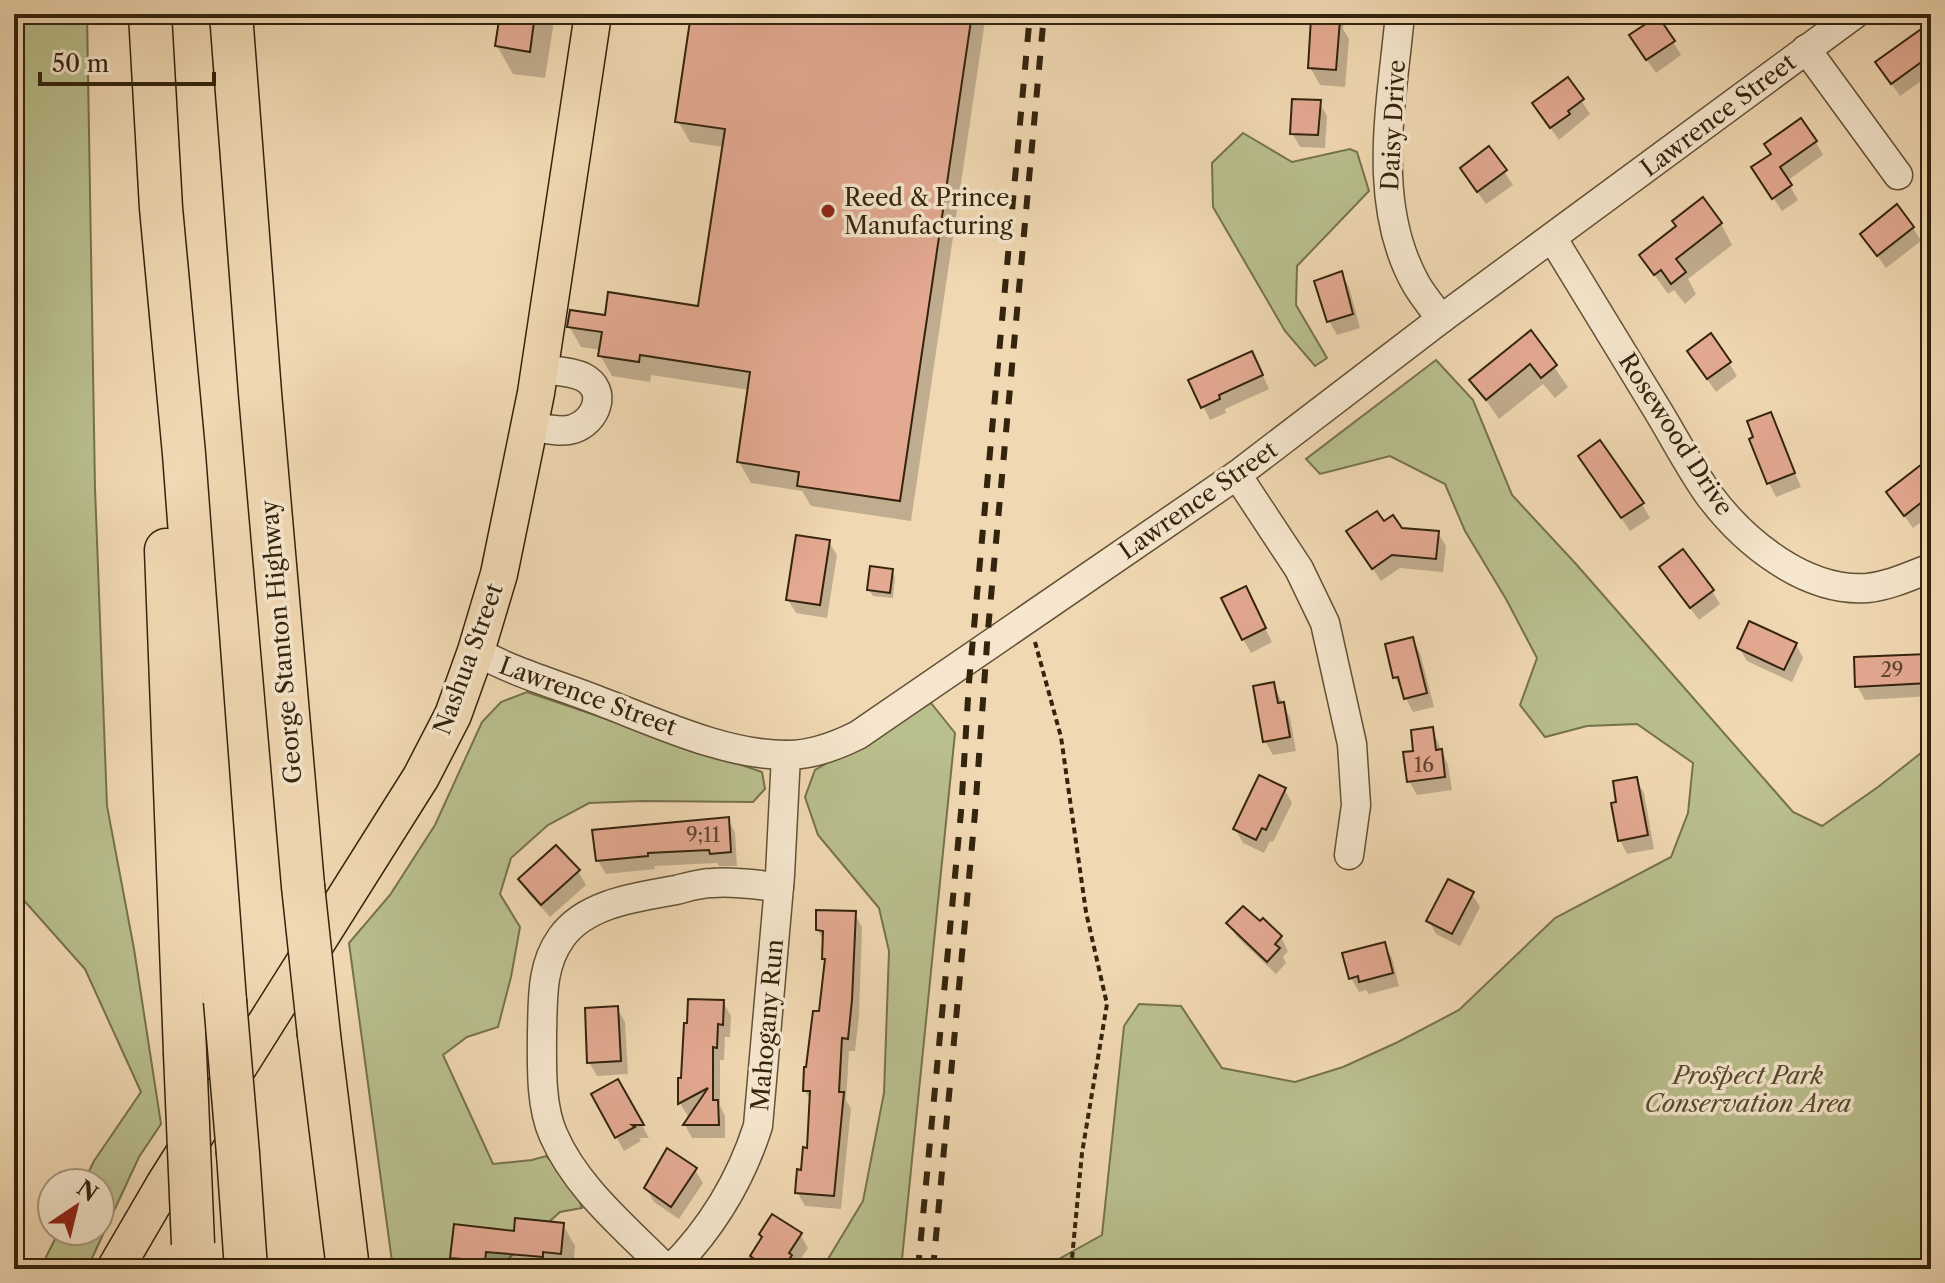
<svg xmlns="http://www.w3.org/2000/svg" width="1945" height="1283" viewBox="0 0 1945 1283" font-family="'Libre Caslon Text',serif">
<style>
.green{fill:#b9bf8d;stroke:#76724d;stroke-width:2}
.shadow{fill:#0003}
.building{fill:#e3a991;stroke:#34240d;stroke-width:2}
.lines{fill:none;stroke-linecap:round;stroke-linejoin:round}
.minor-casing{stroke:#635136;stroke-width:31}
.major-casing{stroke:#34240d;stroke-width:39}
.highway-casing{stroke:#34240d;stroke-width:45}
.path{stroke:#34240d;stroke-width:4;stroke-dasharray:6 4;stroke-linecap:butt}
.minor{stroke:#f5e6cd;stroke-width:28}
.major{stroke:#f0d8b2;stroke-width:36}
.highway{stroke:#f0d8b2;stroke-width:42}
.rail{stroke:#34240d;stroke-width:6;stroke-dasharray:14 14;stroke-linecap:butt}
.highway-bridge-casing{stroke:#34240d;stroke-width:45;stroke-linecap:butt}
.highway-bridge{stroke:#f0d8b2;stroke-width:42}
.poi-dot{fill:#8f2418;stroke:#f5e6cd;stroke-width:3}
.labels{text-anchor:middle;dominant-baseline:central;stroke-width:7;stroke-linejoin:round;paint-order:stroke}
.number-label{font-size:20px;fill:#60452e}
.street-label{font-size:24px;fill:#34240d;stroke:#f5e6cd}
.poi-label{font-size:24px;fill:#34240d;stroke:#f5e6cd;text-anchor:start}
.park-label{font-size:24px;font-style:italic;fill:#554b2d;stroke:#f5e6cd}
</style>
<rect width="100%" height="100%" fill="#f0d8b2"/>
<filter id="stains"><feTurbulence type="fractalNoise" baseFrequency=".0025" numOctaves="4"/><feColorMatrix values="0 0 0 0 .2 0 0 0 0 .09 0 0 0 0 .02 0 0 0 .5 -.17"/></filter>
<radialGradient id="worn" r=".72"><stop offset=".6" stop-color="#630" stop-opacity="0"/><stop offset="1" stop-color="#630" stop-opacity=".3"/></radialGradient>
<g class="green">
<polygon points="14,14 87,14 95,488 107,806 134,949 161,1124 139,1157 87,1269 40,1269 59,1231 100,1231 100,1183 83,1183 94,1161 141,1092 85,969 20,896 14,878"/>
<polygon points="1243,133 1292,162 1350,149 1357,152 1369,191 1297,266 1296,305 1327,358 1315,366 1285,331 1213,207 1212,163"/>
<polygon points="1436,360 1473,400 1512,495 1576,564 1793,812 1822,826 1878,787 1931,745 1931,1269 1041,1269 1102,1235 1124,1026 1139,1004 1181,1006 1222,1068 1295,1082 1343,1067 1398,1042 1459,1010 1555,918 1671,857 1688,813 1693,763 1637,724 1587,726 1545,737 1520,705 1537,658 1506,599 1465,531 1445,484 1390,456 1320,474 1306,459"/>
<polygon points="527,692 762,772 765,789 753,802 643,801 589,803 548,825 511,858 500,894 520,927 511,977 498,1027 467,1037 443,1055 493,1164 532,1160 546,1156 572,1181 582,1208 560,1212 497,1269 393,1269 349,943 390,895 435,825 482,722 501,702"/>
<polygon points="931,703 955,733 901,1269 822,1269 863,1201 884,1093 889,951 879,908 818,835 805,797 815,770"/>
</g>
<g class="shadow">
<polygon points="502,14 555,14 545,78 513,74 497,46"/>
<polygon points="693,14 986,14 911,521 811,506 802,491 751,483 739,462 750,390 651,375 650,382 612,376 600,355 601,350 581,347 569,326 606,317 700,308 724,147 690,142 678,121"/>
<polygon points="1314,14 1344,14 1343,29 1349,39 1345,87 1320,85 1310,67"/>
<polygon points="1931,25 1931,74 1900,96 1886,76"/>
<polygon points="1673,42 1681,55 1656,73 1639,49"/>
<polygon points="1567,79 1590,114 1559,140 1542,116"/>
<polygon points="1319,102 1327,116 1325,148 1300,147 1292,133"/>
<polygon points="1816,142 1823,155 1787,181 1798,200 1782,211 1754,168"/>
<polygon points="1489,149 1513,185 1486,204 1470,182"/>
<polygon points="1721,224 1732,245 1688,279 1696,294 1685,304 1674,290 1668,294 1641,256"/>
<polygon points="1913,228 1921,241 1886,268 1862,234"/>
<polygon points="1341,274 1349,287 1360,328 1337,335 1329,321"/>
<polygon points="1530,332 1568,387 1555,398 1543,384 1499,419 1472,380"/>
<polygon points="1729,363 1737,376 1716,392 1697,365"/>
<polygon points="1259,367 1269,389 1225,409 1226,413 1210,420 1191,381"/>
<polygon points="1770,414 1801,487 1776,497 1769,483"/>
<polygon points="1588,469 1642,504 1650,518 1630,531"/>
<polygon points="1931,477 1931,515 1913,528 1888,493"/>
<polygon points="1383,524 1401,530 1438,533 1446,546 1443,572 1400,568 1381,581 1357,545"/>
<polygon points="829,542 837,555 827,618 796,613 788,600"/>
<polygon points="892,570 895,577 893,598 873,596 869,590"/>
<polygon points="1670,581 1712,591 1720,604 1699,620"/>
<polygon points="1252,602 1272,642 1251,653 1243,639"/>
<polygon points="1412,640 1420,653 1434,707 1413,712 1395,677"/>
<polygon points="1796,644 1803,658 1792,682 1747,661 1739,648"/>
<polygon points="1927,656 1931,663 1931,696 1865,700 1857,686"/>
<polygon points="1273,684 1290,718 1296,751 1273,755 1265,741"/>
<polygon points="1432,729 1448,765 1452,790 1417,795 1409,781 1415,753"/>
<polygon points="1636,779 1644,793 1654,849 1627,854 1620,840"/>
<polygon points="1285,790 1292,803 1273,842 1270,841 1264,853 1243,843 1235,829"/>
<polygon points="728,819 735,833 737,866 719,866 717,863 654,866 655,869 606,874 598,861"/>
<polygon points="578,871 586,885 550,917 528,893 521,879"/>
<polygon points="1472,894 1480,907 1460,946 1436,934 1429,921"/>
<polygon points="854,913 862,927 859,1015 855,1051 849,1051 846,1101 851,1108 841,1209 805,1206 797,1192 808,1150 812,1102 805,1091 821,1014 827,963 824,958 824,942 818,930"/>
<polygon points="1229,923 1281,937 1288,951 1283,957 1286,963 1276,974 1237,937"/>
<polygon points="1384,944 1392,958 1399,986 1369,994 1366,990 1359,992 1351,978"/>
<polygon points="14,977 23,1093 14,1094"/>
<polygon points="723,1002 731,1016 730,1037 725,1037 724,1060 720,1060 720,1106 725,1116 725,1138 692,1138 685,1125 689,1118 680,1103 680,1080"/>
<polygon points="617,1008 625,1022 628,1074 597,1076 589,1062"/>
<polygon points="618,1082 649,1138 639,1138 641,1141 624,1151 593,1095"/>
<polygon points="695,1170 703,1183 679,1219 654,1202 646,1188"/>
<polygon points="563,1225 575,1246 573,1269 459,1269 452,1257"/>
<polygon points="800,1234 808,1248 796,1266 798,1269 759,1269 752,1256"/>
</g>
<g class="building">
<polygon points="500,14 535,14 530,52 495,46"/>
<polygon points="691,14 972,14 900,501 797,486 799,472 737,462 750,372 640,355 639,362 598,356 602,332 567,327 570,310 605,315 608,292 698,306 725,129 675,122"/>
<polygon points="1658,16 1675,41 1646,60 1629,35"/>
<polygon points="1311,18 1340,20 1336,70 1308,68"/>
<polygon points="1931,22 1931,55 1891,84 1875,62"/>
<polygon points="1568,77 1584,99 1568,111 1570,114 1550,128 1532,103"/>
<polygon points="1292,99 1321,100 1318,135 1290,134"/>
<polygon points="1801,118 1817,141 1780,167 1792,185 1772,199 1751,167 1771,154 1764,144"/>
<polygon points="1489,146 1507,170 1477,192 1460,168"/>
<polygon points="1703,197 1722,223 1676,259 1686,272 1671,284 1661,270 1654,275 1639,255 1676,226 1672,221"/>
<polygon points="1897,204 1914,227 1877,256 1860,234"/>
<polygon points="1342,271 1353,314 1327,322 1314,281"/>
<polygon points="1531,330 1557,365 1541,378 1530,364 1486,400 1469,380"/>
<polygon points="1711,333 1731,362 1707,379 1687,351"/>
<polygon points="1252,351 1263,375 1219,395 1220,399 1201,408 1188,380"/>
<polygon points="1771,412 1795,473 1767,484 1749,439 1753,437 1747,421"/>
<polygon points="1600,440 1644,503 1621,518 1578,456"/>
<polygon points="1931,457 1931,495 1904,516 1886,492"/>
<polygon points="1377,511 1384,521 1393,515 1402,528 1439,531 1436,559 1392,555 1372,569 1346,531"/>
<polygon points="796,535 830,540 820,605 786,600"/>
<polygon points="1683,549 1714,590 1690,608 1659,567"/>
<polygon points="870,566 893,569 890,593 867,590"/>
<polygon points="1246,586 1266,628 1242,640 1221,598"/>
<polygon points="1749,621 1797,643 1784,670 1737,648"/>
<polygon points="1413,637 1427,693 1404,699 1398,677 1393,678 1385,644"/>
<polygon points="1928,654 1929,683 1855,687 1854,657"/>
<polygon points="1274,682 1278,703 1284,702 1290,737 1263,742 1253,686"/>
<polygon points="1433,727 1436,750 1442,749 1445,777 1407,782 1403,752 1413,751 1411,730"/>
<polygon points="1259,775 1286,788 1266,830 1262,828 1256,840 1233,829"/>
<polygon points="1637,777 1648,835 1618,841 1611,803 1616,802 1613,781"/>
<polygon points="729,817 731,852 710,854 709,850 648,853 648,856 596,861 592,830"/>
<polygon points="556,845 580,870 541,905 518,879"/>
<polygon points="1448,879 1474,892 1452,934 1426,921"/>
<polygon points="1243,906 1260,921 1263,918 1282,936 1275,944 1280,948 1267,962 1226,923"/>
<polygon points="816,910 856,911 852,1000 848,1039 842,1038 839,1092 844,1092 834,1196 795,1193 797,1169 801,1170 803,1147 807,1148 810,1091 803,1091 804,1067 806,1067 813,1011 819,1011 825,959 822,959 823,931 816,930"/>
<polygon points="1385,942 1393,973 1359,982 1358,976 1349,979 1342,953"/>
<polygon points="688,999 724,1000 723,1025 718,1024 717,1048 713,1047 713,1100 718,1100 719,1125 683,1125 708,1088 678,1104 678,1078 681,1078 684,1023 687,1023"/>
<polygon points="618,1006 621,1061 587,1063 585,1008"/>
<polygon points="618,1079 644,1125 632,1125 635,1127 615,1138 591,1094"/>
<polygon points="667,1148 697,1168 671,1207 644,1188"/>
<polygon points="772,1214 802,1233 789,1253 792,1255 783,1269 769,1269 750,1256 762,1237 759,1234"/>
<polygon points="515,1218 564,1223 561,1254 543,1252 543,1257 486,1252 485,1261 450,1258 454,1224 514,1231"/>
</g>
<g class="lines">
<g class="minor-casing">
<g id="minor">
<path d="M1400 14C1392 103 1370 202 1416 284 1423 296 1433 308 1441 319"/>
<polyline points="1806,49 1898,175"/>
<path d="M1553 239C1587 295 1621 350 1655 406 1673 435 1689 467 1709 495 1744 542 1805 592 1867 588 1889 586 1910 576 1931 568"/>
<path d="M529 426C542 428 561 433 573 429 596 422 609 390 583 377 571 371 553 371 540 369"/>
<polyline points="1237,475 1299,569 1325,623 1352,744 1356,805 1349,855"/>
<path d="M476 651C510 671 552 683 589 697 649 719 724 756 788 755 813 755 836 746 858 735L1237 475 1441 319 1855 14"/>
<path d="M666 1269C626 1228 576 1188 553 1134 540 1104 542 1064 542 1032 543 999 541 966 561 938 585 903 638 897 676 890 688 887 700 883 712 883 734 881 757 885 779 887"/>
<path d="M671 1269C711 1229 741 1179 758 1126L780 875 786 755"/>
</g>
</g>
<g class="major-casing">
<polyline id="major" points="115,1269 164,1185 421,777 453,715 476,651 499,574 536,393 593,14"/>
</g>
<g class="highway-casing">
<g id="highway">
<polyline points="150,14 161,208 184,454 225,1001"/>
<polyline points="231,14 260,393 303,886"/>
<polyline points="166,550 185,1053"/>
<polyline points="319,1035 348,1269"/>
<polyline points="238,1154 246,1269"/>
</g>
</g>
<polyline class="path" points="1035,642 1061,737 1086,912 1107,1004 1082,1153 1071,1269"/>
<use href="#minor" class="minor"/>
<use href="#major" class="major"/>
<use href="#highway" class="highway"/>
<g class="rail">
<polyline points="918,1269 961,812 969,682 1030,14"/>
<polyline points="933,1269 975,813 988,630 1044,14"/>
</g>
<g class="highway-bridge-casing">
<g id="highway-bridge">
<polyline points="303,886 319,1035"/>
<polyline points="225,1001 238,1154"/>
<polyline points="185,1053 193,1244"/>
</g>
</g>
<use href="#highway-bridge" class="highway-bridge"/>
</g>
<circle class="poi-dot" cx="828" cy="211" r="8"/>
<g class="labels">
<g class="number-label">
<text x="1892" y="670">29</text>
<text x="1424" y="765">16</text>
<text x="703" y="835">9;11</text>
</g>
<g class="street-label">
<text transform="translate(1718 115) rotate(-37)">Lawrence Street</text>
<text transform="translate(1393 125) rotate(-87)">Daisy Drive</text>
<text transform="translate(1676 434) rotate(57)">Rosewood Drive</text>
<text transform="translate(1198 500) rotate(-35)">Lawrence Street</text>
<text transform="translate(281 642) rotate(-95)">George Stanton Highway</text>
<text transform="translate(468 659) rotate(-70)">Nashua Street</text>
<text transform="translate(588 696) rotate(20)">Lawrence Street</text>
<text transform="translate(767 1025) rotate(-85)">Mahogany Run</text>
</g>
<g class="poi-label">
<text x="844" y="197">Reed &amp; Prince<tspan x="844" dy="28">Manufacturing</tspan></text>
</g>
<g class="park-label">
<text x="1748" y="1075">Prospect Park<tspan x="1748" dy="28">Conservation Area</tspan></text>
</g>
</g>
<rect width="1945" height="1283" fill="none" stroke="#f0d8b2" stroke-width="48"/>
<rect x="16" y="16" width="1913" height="1251" fill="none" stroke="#34240d" stroke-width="4"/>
<rect x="24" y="24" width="1897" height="1235" fill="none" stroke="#34240d" stroke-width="2"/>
<g transform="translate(76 1207) rotate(35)"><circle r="38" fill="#f5e6cd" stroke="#a89880" stroke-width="2"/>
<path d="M0-6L14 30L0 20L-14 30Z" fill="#8f2418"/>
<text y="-12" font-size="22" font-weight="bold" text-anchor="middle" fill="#34240d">N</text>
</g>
<path d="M40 72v12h174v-12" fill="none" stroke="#34240d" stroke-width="4"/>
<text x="52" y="72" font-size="24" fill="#34240d" stroke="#f5e6cd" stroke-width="6" paint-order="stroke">50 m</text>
<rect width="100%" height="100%" filter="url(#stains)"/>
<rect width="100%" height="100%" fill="url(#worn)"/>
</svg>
